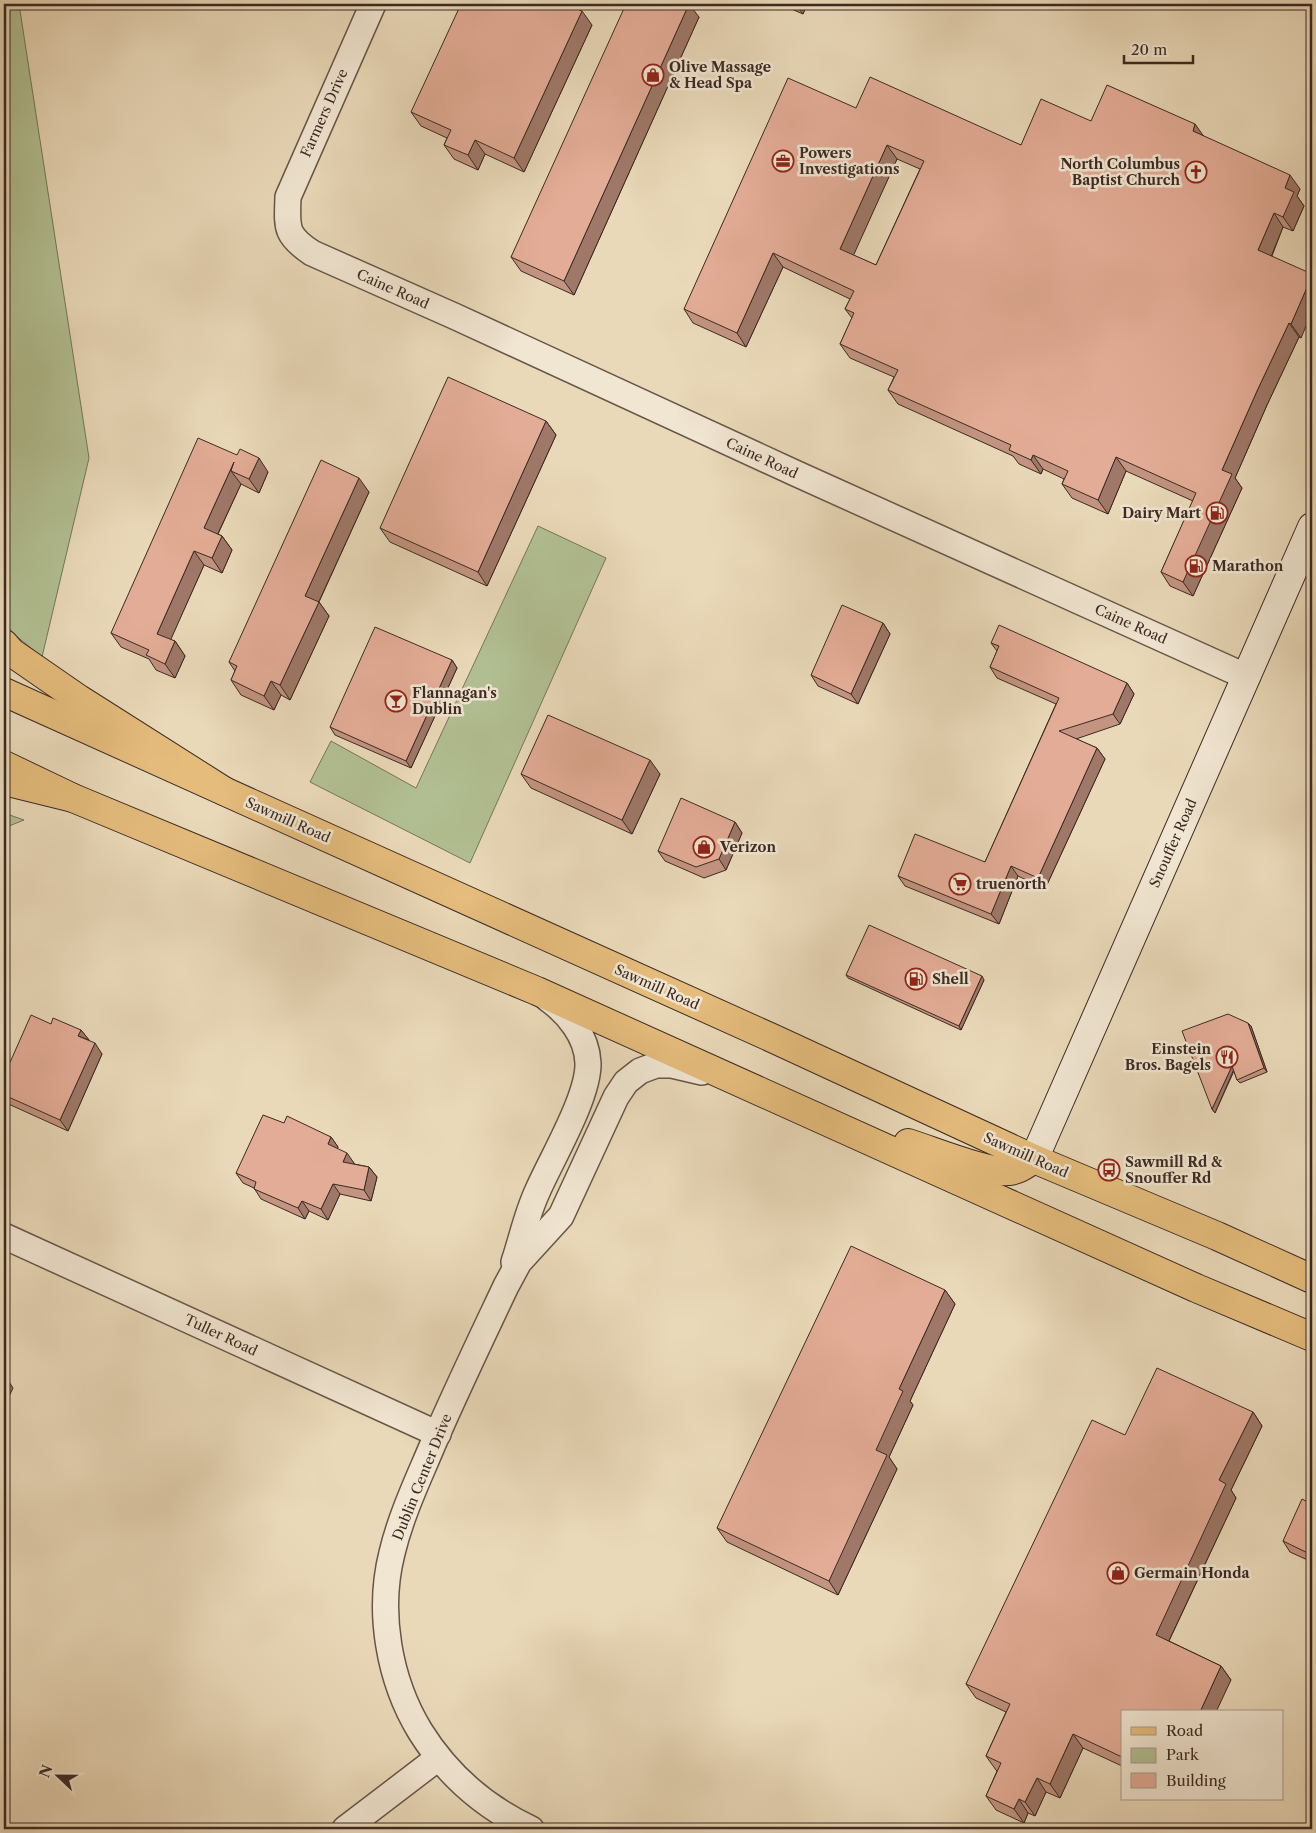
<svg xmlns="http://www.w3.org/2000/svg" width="1316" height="1833" viewBox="0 0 1316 1833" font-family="'Libre Caslon Text',serif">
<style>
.green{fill:#b2c093;stroke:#76755b}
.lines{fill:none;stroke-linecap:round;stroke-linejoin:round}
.street-casing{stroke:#675648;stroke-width:28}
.secondary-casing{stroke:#3b2a23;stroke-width:30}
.primary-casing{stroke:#3b2a23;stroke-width:30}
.highway-casing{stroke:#3b2a23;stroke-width:30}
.street{stroke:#f1e6d2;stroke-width:25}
.secondary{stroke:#f1e6d2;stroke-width:28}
.primary{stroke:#e5bc7c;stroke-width:28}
.highway{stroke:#e5bc7c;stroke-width:28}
.wall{fill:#c39481;stroke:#3b2a23;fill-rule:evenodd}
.shaded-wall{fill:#9f7869;stroke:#3b2a23}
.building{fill:#e3ac96;stroke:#3b2a23;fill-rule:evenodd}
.labels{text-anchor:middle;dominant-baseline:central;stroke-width:5;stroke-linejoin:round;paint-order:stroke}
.poi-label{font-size:14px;font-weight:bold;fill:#3b2a23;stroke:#f1e6d2;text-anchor:start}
.street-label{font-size:14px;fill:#3b2a23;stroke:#f1e6d2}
</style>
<rect width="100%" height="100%" fill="#ead9b9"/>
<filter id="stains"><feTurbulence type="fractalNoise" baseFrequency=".004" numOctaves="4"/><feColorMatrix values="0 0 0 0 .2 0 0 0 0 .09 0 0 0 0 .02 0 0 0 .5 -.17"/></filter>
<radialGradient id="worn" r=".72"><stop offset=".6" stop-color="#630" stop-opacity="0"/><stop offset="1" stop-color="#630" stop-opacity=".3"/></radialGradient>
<g class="green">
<polygon points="4,4 19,4 89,458 42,657 15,635 4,622"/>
<polygon points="538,526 606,558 470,863 310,782 331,741 416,788"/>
<polygon points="4,813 24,820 4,828"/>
</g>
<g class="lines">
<g class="street-casing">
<g id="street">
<path d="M373 4 288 197C287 228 285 235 312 253L454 316 795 473 1247 677"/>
<polyline points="4,1236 438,1434"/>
<path d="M514 1262C522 1238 527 1213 538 1190 552 1158 589 1096 588 1063 587 1036 568 1013 547 998"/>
<polyline points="345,1829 438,1758"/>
<path d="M531 1829C484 1807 448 1776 420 1731 389 1680 377 1612 392 1553 401 1515 418 1480 433 1444 456 1391 481 1339 506 1286L519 1262 561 1216 616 1097 626 1082 640 1071 656 1065H672L702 1072"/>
</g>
</g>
<g class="secondary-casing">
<polyline id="secondary" points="1034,1159 1312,527"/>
</g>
<g class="primary-casing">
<g id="primary">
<polyline points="4,692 772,1038 1034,1159 1217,1236 1312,1279"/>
<polyline points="4,765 73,798 537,991 1196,1288 1312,1337"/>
<path d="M908 1143C931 1150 988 1174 1009 1171 1019 1170 1026 1164 1034 1159"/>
</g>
</g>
<g class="highway-casing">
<g id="highway">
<polyline points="4,644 11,652 79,699 224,791"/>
<polyline points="4,781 73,798"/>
</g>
</g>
<use href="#street" class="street"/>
<use href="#secondary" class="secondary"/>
<use href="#primary" class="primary"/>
<use href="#highway" class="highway"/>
</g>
<g class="wall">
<polygon points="780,4 807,4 803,14"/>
<polygon points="699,17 574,295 521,271 511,257"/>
<polygon points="592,25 524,172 485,154 478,170 454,159 444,145 447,138 421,126 411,112"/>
<path d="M856 108 1021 145 1091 121 1204 137 1300 189 1297 196 1304 206 1293 231 1283 227 1272 256 1301 338 1299 337 1267 405 1235 478 1242 488 1193 596 1170 586 1161 572 1193 501 1126 471 1108 514 1072 498 1062 484 1064 479 1043 469 1041 474 1019 464 1013 456 898 404 888 390 894 377 850 358 840 344 852 318 845 309 850 299 783 267 746 347 693 323 684 309ZM897 159 920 169 876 265 853 255Z"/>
<polygon points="546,421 556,435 487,586 390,542 380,528"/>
<polygon points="237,455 268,472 259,493 241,484 218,534 222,536 232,550 222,573 204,565 170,640 175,641 185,656 175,678 156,670 149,659 121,647 111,633"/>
<polygon points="369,492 319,602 329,616 290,700 281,695 274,710 241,695 231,680 235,671 229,662"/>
<polygon points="883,623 890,634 858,704 818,686 811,675"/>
<polygon points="991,643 1127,683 1134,694 1120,724 1076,739 1097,748 1105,759 1045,889 1018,876 999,924 905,886 898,876 985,862 1056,704 997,678 990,667 997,651"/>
<polygon points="452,660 457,668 411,768 335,735 330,727"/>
<polygon points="521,774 660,774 632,834 531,788"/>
<polygon points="735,822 742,833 726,870 704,878 665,861 658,851"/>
<polygon points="846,975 984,980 961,1030 848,978"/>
<polygon points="51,1024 81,1030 89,1040 102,1054 68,1131 4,1102 4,1076"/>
<polygon points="1251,1026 1267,1072 1240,1083 1237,1080 1234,1071 1215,1113 1212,1109"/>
<polygon points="284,1123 331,1137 338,1147 337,1149 354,1163 354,1164 369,1167 377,1177 371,1201 340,1194 328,1220 309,1211 305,1219 261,1199 254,1188 243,1183 236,1173"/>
<polygon points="945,1290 955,1304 910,1401 913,1405 889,1457 897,1469 838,1595 727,1542 717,1528"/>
<polygon points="1253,1412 1262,1426 1231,1490 1236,1498 1169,1641 1221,1666 1231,1680 1122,1712 1122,1766 1083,1748 1060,1798 1046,1792 1035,1816 1028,1813 1024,1823 996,1810 986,1796 997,1771 996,1770 986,1756 1006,1712 976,1698 966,1684 1125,1435"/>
<polygon points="1312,1504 1312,1562 1290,1552 1283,1541"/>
</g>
<g class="shaded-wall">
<polygon points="689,4 699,17 574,295 564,281"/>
<polygon points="795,4 807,4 803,14"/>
<polygon points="582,11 592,25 524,172 514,158"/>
<polygon points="1195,124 1205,138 1193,131"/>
<polygon points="475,140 485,154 478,170 468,155"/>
<polygon points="887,145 897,159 850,263 840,249"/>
<polygon points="1290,175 1300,189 1297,196 1304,206 1293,231 1283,217 1285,188"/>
<polygon points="1274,213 1283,227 1268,264 1258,250"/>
<polygon points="773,253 783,267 746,347 737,333"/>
<polygon points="1312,276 1312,312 1301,338 1291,324"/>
<polygon points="1289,323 1299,337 1267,405 1235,478 1242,488 1193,596 1183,582 1222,470 1257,391"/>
<polygon points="546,421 556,435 487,586 478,572"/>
<polygon points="1033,455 1043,469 1041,474 1031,460"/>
<polygon points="1116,457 1126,471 1108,514 1098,500"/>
<polygon points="259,458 268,472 259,493 249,479"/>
<polygon points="234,462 231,471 241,484 214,542 204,528"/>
<polygon points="359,478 369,492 315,610 305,596"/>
<polygon points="222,536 232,550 222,573 212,558"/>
<polygon points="194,551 204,565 167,648 157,634"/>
<polygon points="319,602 329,616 290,700 280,685"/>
<polygon points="883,623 890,634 858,704 851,694"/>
<polygon points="175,641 185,656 175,678 165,664"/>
<polygon points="452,660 457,668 411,768 406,761"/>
<polygon points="271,681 281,695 274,710 264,696"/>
<polygon points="1127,683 1134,694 1120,724 1113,714"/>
<polygon points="1097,748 1105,759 1045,889 1038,878"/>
<polygon points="650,760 660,774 632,834 622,820"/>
<polygon points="735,822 742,833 726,870 719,859"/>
<polygon points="1011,866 1018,876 999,924 991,914"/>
<polygon points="982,976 984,980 961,1030 959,1026"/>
<polygon points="1248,1023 1251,1026 1267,1072 1264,1068"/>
<polygon points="81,1030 89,1040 78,1036"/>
<polygon points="95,1043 102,1054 68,1131 60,1120"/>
<polygon points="1232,1066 1234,1069 1215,1113 1212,1109"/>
<polygon points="331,1137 338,1147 335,1155 328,1144"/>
<polygon points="347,1153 354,1163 350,1172 343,1162"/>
<polygon points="369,1167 377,1177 371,1201 364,1190"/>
<polygon points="333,1184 340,1194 328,1220 321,1209"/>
<polygon points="302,1201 309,1211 305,1219 298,1208"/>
<polygon points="945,1290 955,1304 910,1401 913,1405 889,1457 897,1469 838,1595 829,1581 876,1450 899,1389"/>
<polygon points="4,1374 13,1388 6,1403 9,1406 4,1417"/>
<polygon points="1253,1412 1262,1426 1231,1490 1236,1498 1165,1649 1156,1635 1219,1480"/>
<polygon points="1221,1666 1231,1680 1216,1712 1200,1712"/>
<polygon points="1073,1734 1083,1748 1060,1798 1050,1784"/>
<polygon points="1037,1778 1046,1792 1035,1816 1025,1802"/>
<polygon points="1019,1799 1028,1813 1024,1823 1014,1809"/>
</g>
<g class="building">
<polygon points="461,4 566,4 582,11 514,158 475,140 468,155 444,145 451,130 411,112"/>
<polygon points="626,4 689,4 564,281 511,257"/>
<path d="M870 77 1021 145 1041 99 1091 121 1107 85 1195 124 1193 131 1290 175 1285 188 1294 192 1283 217 1274 213 1258 250 1312 274V276L1291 324 1289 323 1257 391 1222 470 1232 474 1183 582 1161 572 1196 493 1116 457 1098 500 1062 484 1068 471 1033 455 1031 460 1009 450 1011 445 888 390 898 370 840 344 854 313 845 309 854 291 773 253 737 333 684 309 788 78 856 108ZM887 145 924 161 876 265 840 249Z"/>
<polygon points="448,377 546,421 478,572 380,528"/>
<polygon points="198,438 237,455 240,449 259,458 249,479 231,471 234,462 204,528 222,536 212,558 194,551 157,634 175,641 165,664 146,655 149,650 111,633"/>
<polygon points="321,460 359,478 305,596 319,602 280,685 271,681 264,696 231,680 237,666 229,662"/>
<polygon points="842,605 883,623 851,694 811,675"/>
<polygon points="999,625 1127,683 1113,714 1059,731 1097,748 1038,878 1011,866 991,914 898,876 915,834 985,862 1059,698 990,667 999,646 991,643"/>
<polygon points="375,627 452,660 406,761 330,727"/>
<polygon points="548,715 650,760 622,820 521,774"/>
<polygon points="681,798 735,822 719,859 696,867 658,851"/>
<polygon points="869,925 982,976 959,1026 846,975"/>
<polygon points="1228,1014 1248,1023 1264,1068 1237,1080 1232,1066 1212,1109 1182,1031"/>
<polygon points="31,1015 51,1024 53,1018 81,1030 78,1036 95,1043 60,1120 4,1095 4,1076"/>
<polygon points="263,1115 284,1123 287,1116 331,1137 328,1144 347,1153 343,1162 369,1167 364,1190 333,1184 321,1209 302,1201 298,1208 254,1189 256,1182 236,1173"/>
<polygon points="851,1246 945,1290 899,1389 903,1391 876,1450 887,1455 829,1581 717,1528"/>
<polygon points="1157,1368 1253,1412 1219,1480 1226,1484 1156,1635 1221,1666 1200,1712 1122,1712 1122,1757 1073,1734 1050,1784 1037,1778 1025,1802 1019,1799 1014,1809 986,1796 1001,1763 986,1756 1010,1704 966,1684 1092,1420 1125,1435"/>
<polygon points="1302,1499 1312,1504 1312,1555 1283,1541"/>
</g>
<defs>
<g id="shop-ring" transform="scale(1.125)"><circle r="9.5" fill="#f1e6d2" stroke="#8f2418" stroke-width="1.5"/><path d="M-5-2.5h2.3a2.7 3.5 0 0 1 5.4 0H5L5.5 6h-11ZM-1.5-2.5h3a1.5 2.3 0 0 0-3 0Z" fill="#8f2418"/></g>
<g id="office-ring" transform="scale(1.125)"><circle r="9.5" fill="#f1e6d2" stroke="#8f2418" stroke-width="1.5"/><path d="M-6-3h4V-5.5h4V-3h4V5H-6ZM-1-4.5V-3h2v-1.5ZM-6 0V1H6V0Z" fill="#8f2418"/></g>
<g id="church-ring" transform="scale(1.125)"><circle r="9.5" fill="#f1e6d2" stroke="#8f2418" stroke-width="1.5"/><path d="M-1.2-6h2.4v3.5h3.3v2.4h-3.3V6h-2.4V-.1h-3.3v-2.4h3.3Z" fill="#8f2418"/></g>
<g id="fuel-ring" transform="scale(1.125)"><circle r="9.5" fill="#f1e6d2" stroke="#8f2418" stroke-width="1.5"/><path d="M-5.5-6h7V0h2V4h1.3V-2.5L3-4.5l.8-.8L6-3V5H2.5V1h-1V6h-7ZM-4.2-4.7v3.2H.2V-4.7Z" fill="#8f2418"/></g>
<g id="bar-ring" transform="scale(1.125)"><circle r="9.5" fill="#f1e6d2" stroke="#8f2418" stroke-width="1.5"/><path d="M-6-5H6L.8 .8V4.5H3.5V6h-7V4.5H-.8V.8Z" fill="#8f2418"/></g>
<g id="supermarket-ring" transform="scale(1.125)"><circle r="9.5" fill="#f1e6d2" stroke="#8f2418" stroke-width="1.5"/><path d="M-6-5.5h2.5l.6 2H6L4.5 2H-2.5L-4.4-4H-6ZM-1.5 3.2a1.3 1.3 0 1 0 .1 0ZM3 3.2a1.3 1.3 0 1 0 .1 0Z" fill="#8f2418"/></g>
<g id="restaurant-ring" transform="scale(1.125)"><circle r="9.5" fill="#f1e6d2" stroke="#8f2418" stroke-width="1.5"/><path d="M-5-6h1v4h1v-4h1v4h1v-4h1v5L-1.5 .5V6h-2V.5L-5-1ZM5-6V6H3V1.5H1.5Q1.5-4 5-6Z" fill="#8f2418"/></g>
<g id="bus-ring" transform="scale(1.125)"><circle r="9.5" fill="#f1e6d2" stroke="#8f2418" stroke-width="1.5"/><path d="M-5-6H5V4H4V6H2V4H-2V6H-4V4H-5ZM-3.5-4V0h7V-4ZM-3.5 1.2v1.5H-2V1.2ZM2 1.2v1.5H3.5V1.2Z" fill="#8f2418"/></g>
</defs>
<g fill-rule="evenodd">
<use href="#shop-ring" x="653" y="75"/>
<use href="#office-ring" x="783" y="161"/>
<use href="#church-ring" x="1196" y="172"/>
<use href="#fuel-ring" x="1217" y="513"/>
<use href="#fuel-ring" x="1196" y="566"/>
<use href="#bar-ring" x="396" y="701"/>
<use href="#shop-ring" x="704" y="847"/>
<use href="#supermarket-ring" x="960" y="884"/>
<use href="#fuel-ring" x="916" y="979"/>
<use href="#restaurant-ring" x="1227" y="1057"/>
<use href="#bus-ring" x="1109" y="1170"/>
<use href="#shop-ring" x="1118" y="1573"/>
</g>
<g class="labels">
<g class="poi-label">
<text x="669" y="67">Olive Massage<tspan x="669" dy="16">&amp; Head Spa</tspan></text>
<text x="799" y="153">Powers<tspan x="799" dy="16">Investigations</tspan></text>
<text x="1180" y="164" text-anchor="end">North Columbus<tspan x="1180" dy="16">Baptist Church</tspan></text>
<text x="1201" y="513" text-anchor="end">Dairy Mart</text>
<text x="1212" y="566">Marathon</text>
<text x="412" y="693">Flannagan's<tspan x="412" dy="16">Dublin</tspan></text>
<text x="720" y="847">Verizon</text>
<text x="976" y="884">truenorth</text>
<text x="932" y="979">Shell</text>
<text x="1211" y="1049" text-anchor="end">Einstein<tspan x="1211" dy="16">Bros. Bagels</tspan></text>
<text x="1125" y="1162">Sawmill Rd &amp;<tspan x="1125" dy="16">Snouffer Rd</tspan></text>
<text x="1134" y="1573">Germain Honda</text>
</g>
<g class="street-label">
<text transform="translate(324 113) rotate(-66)">Farmers Drive</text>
<text transform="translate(393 289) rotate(24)">Caine Road</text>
<text transform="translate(762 458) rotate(25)">Caine Road</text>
<text transform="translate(1131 624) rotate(24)">Caine Road</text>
<text transform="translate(288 820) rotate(24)">Sawmill Road</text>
<text transform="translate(1173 843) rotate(-66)">Snouffer Road</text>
<text transform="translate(657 987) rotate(24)">Sawmill Road</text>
<text transform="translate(1026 1155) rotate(24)">Sawmill Road</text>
<text transform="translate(221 1335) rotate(25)">Tuller Road</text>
<text transform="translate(422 1477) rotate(-68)">Dublin Center Drive</text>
</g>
</g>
<rect width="1316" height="1833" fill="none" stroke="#ead9b9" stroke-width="20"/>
<rect x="5" y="5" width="1306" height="1823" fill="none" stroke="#3b2a23" stroke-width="2.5"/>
<rect x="10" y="10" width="1296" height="1813" fill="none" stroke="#3b2a23"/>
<rect x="1121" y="1710" width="162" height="90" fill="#f1e6d2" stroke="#a89b8c"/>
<rect x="1131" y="1727" width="25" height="8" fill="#e5bc7c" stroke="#a89b8c"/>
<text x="1166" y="1736" font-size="15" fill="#3b2a23">Road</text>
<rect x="1131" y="1748" width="25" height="15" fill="#b2c093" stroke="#a89b8c"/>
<text x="1166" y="1760" font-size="15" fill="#3b2a23">Park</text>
<rect x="1131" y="1773" width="25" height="15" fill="#e3ac96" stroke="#a89b8c"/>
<text x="1166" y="1786" font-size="15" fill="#3b2a23">Building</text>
<g transform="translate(58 1776) rotate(292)" stroke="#f1e6d2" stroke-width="4" paint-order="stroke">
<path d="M0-4L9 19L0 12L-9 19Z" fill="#3b2a23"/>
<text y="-8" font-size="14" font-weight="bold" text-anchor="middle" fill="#3b2a23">N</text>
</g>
<path d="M1124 55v8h69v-8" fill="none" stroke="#3b2a23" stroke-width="2.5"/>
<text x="1131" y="55" font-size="15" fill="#3b2a23" stroke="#f1e6d2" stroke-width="4" paint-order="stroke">20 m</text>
<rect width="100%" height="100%" filter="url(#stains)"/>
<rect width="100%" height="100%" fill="url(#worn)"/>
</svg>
